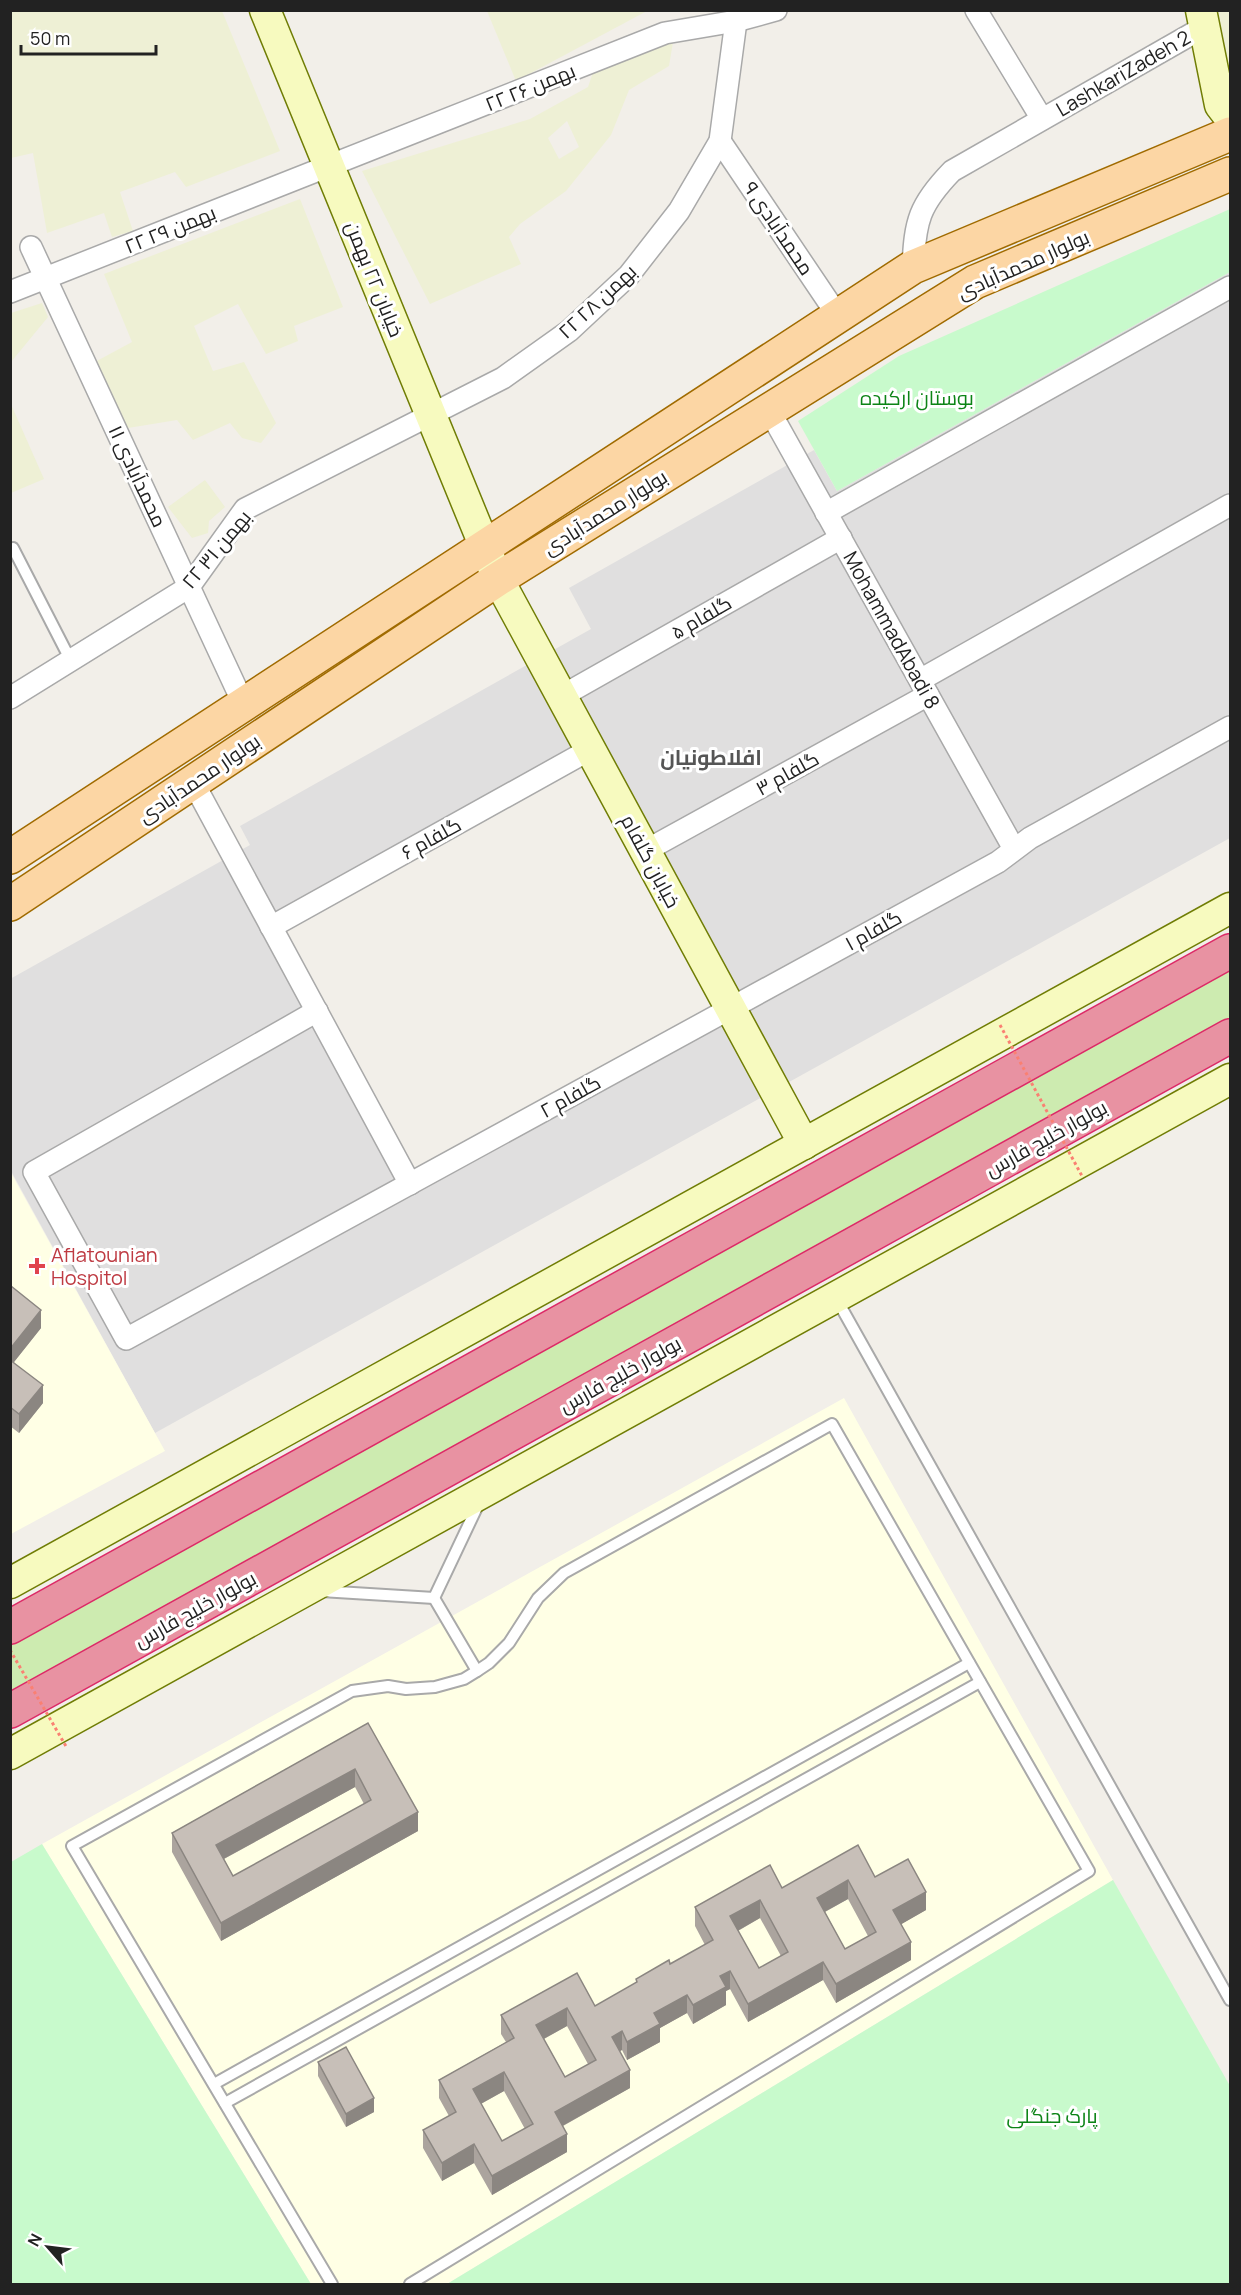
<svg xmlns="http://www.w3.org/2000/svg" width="1241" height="2295" viewBox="0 0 1241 2295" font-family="Manrope,Cairo,sans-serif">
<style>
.residential{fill:#e0dfdf;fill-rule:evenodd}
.education{fill:#ffffe5}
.farmland{fill:#eef0d5;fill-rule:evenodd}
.grass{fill:#cdebb0}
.park{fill:#c8facc}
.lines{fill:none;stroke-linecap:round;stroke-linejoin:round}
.lane-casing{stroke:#a9a9a9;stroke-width:14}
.street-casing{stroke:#a9a9a9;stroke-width:24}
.secondary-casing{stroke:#707d05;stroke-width:33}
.primary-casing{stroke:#a06b00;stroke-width:36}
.highway-casing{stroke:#dc2a67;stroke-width:36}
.lane{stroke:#fff;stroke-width:10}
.street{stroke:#fff;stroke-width:21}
.secondary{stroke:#f7fabf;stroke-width:30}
.primary{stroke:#fcd6a4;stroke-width:33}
.highway{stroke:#e892a2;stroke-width:33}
.path-bridge{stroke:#fa8072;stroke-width:3;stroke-dasharray:3 3;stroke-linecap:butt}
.wall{fill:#aba49e;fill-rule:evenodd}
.shaded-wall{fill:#8b8681}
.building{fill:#c7bfb8;stroke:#8b8681;stroke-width:1.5;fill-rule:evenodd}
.health-dot{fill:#e0444e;stroke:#fff;stroke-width:2}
.labels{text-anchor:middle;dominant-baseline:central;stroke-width:6;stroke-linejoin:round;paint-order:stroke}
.street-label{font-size:20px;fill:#222;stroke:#fff}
.park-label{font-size:20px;fill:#0c8416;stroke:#fff}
.health-label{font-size:20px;fill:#be3a42;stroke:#fff;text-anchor:start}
.neighbourhood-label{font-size:21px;font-weight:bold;fill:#555;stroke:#fff}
</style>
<rect width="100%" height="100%" fill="#f2efe9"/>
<path class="residential" d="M1230 272V838L155 1433 11 1171 10 979 250 845 240 826 591 629 569 588 814 450 837 491ZM590 750 730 1008 410 1183 271 927Z"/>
<g class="education">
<polygon points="10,1171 165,1451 11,1534 10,1534"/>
<polygon points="844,1398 1113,1880 447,2284 311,2284 42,1844"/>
</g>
<g class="farmland">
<polygon points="10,11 222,11 280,151 186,187 175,172 120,192 133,231 112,237 104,213 47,233 33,153 11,158"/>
<polygon points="487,11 647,11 516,81"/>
<polygon points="1215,11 1230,11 1230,89"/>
<path d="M674 36 669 66 629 90 611 135 566 191 520 224 509 237 521 264 430 304 362 171 530 119 588 87 594 69ZM567 121 579 147 559 159 548 138Z"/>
<polygon points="300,199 343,307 294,326 298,341 266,354 238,304 194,326 213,371 244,362 276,423 261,443 242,438 230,423 193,440 177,420 128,428 114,407 93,363 132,342 104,274"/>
<polygon points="42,303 48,317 11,362 11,313"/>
<polygon points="10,402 44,479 11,493 10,493"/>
<polygon points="205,480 225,507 209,521 208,533 192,538 168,507"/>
</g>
<polygon class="grass" points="1230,970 1230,1017 11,1693 11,1645"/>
<g class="park">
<polygon points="1230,209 1230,272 837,491 798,421 899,356"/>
<polygon points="42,1844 311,2284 11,2284 11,1862"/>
<polygon points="1113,1880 1230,2086 1230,2284 447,2284"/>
</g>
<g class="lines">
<g class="lane-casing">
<g id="lane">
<polyline points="13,548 71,661"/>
<polyline points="836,1298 1230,2000"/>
<polyline points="321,1591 434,1598"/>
<polyline points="434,1598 479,1503"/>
<polyline points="434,1598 477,1671"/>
<polyline points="214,2084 969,1663"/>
<polyline points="225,2103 980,1682"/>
<polyline points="332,2284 72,1846 352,1691 388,1686 406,1689 435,1687 464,1679 477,1671 489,1663 509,1643 538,1598 564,1573 832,1424 1089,1871 410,2284"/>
</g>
</g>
<g class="street-casing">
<g id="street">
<polyline points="976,10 1042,119"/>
<polyline points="720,141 838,316"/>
<polyline points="31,247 244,705"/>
<path d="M913 267C915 221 919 205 952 171L1204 27"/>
<polyline points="10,292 665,33 736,21 776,10"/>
<polyline points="769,410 1014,849"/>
<polyline points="826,513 1230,287"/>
<polyline points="920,680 1230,505"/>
<polyline points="562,696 841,538"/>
<polyline points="10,698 189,587 245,509 503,378 569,331 629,275 679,211 720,141 736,21"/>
<polyline points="193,782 410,1184"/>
<polyline points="645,851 928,695"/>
<polyline points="271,927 591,749"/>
<polyline points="317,1011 34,1172 126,1339 998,862 1030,838 1230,727"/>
</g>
</g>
<g class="secondary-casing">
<g id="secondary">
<polyline points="265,10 498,579 804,1144"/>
<polyline points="1201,10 1220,105 1230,118"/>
<polyline points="10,1583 1230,908"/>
<polyline points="10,1754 1230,1079"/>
</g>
</g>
<g class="primary-casing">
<g id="primary">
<polyline points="10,857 913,267 1230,134"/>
<polyline points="10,904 498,579 975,282 1230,174"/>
</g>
</g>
<g class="highway-casing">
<g id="highway">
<polyline points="10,1627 1230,951"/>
<polyline points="10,1711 1230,1036"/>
</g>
</g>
<use href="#lane" class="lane"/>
<use href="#street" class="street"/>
<use href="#secondary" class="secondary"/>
<use href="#primary" class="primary"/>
<use href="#highway" class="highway"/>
<g class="path-bridge">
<polyline points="1000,1025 1082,1176"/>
<polyline points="10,1650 67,1748"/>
</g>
</g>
<g class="wall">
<polygon points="10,1287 41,1328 14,1362 43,1403 19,1433 10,1426"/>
<path d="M368 1723 418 1831 221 1941 172 1852V1833ZM355 1787 364 1804 233 1876 224 1859Z"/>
<path d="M875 1877 926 1910 901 1924 911 1960 836 2003 823 1980 748 2022 730 1989 726 1991V2005L693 2024 687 2013 660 2028V2042L627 2060 622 2050 620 2051 630 2088 563 2126 567 2152 492 2195 474 2163 442 2181 423 2148V2130L449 2116 439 2098V2080L506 2042 501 2034V2015L595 2006 636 1983V1979L670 1964 705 1945 695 1926V1907L782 1888ZM848 1899 868 1936 845 1949 825 1912ZM760 1918 781 1956 759 1968 738 1931ZM567 2026 588 2064 565 2077 544 2039ZM504 2091 525 2129 502 2141 481 2104Z"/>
<polygon points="318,2062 374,2112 346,2127 318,2076"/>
</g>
<g class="shaded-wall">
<polygon points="41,1310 41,1328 10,1367 10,1349"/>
<polygon points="43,1385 43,1403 19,1433 19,1414"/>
<polygon points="355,1769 355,1787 216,1863 216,1845"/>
<polygon points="418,1812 418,1831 221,1941 221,1923"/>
<polygon points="848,1880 848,1899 817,1916 817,1898"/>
<polygon points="926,1892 926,1910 893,1929 893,1910"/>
<polygon points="760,1900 760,1918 730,1935 730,1916"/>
<polygon points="911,1942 911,1960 836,2003 836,1984"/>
<polygon points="823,1962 823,1980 748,2022 748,2004"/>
<polygon points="730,1971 730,1989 726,1991 726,2005 693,2024 693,2005 720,1976"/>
<polygon points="687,1995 687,2013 660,2028 660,2042 627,2060 627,2042 654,2013"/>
<polygon points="567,2008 567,2026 536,2043 536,2025"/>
<polygon points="622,2031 622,2050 612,2055 612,2037"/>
<polygon points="630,2070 630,2088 555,2130 555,2112"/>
<polygon points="504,2072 504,2091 473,2108 473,2089"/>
<polygon points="374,2098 374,2112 346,2127 346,2114"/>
<polygon points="567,2134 567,2152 492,2195 492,2176"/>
<polygon points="474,2144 474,2163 442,2181 442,2163"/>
</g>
<g class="building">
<polygon points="11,1286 41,1310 10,1349 10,1287"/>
<polygon points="10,1360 43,1385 19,1414 10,1407"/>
<path d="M368 1723 418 1812 221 1923 172 1833ZM355 1769 371 1800 233 1876 216 1845Z"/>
<path d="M858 1845 875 1877 908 1859 926 1892 893 1910 911 1942 836 1984 823 1962 748 2004 730 1971 720 1976 726 1987 693 2005 687 1995 654 2013 660 2024 627 2042 622 2031 612 2037 630 2070 555 2112 567 2134 492 2176 474 2144 442 2163 423 2130 456 2112 439 2080 514 2038 501 2015 577 1973 595 2006 637 1982 636 1979 669 1960 670 1964 713 1940 695 1907 770 1865 782 1888ZM848 1880 876 1932 845 1949 817 1898ZM760 1900 788 1952 759 1968 730 1916ZM567 2008 596 2060 565 2077 536 2025ZM504 2072 533 2124 502 2141 473 2089Z"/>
<polygon points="346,2047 374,2098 346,2114 318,2062"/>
</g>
<path class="health-dot" d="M34 1257h6v6h6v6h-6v6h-6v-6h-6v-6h6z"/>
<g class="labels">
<g class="street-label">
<text transform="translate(1123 73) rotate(-30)">LashkariZadeh 2</text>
<text transform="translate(530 87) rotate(-22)">۲۲ بهمن ۲۶</text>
<text transform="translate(779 228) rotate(56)">محمدآبادی ۹</text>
<text transform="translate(170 229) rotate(-22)">۲۲ بهمن ۲۹</text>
<text transform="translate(1023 264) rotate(-24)">بولوار محمدآبادی</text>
<text transform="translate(375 279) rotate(68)">خیابان ۲۲ بهمن</text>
<text transform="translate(597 301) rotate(-43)">۲۲ بهمن ۲۸</text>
<text transform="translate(138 476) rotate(65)">محمدآبادی ۱۱</text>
<text transform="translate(605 512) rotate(-32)">بولوار محمدآبادی</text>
<text transform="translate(216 549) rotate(-50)">۲۲ بهمن ۳۱</text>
<text transform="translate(701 617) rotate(-30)">گلفام ۵</text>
<text transform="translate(892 630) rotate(61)">MohammadAbadi 8</text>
<text transform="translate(787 773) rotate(-29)">گلفام ۳</text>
<text transform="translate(199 778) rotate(-34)">بولوار محمدآبادی</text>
<text transform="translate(431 838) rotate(-29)">گلفام ۶</text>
<text transform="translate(651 861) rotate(62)">خیابان گلفام</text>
<text transform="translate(873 930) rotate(-29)">گلفام ۱</text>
<text transform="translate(570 1096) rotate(-29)">گلفام ۲</text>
<text transform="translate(1046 1138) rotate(-29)">بولوار خلیج فارس</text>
<text transform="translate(620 1374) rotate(-29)">بولوار خلیج فارس</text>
<text transform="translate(195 1609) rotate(-29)">بولوار خلیج فارس</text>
</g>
<g class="park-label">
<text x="917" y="397">بوستان ارکیده</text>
<text x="1052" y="2115">پارک جنگلی</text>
</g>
<g class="health-label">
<text x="51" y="1254">Aflatounian<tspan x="51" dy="23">Hospitol</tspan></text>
</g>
<g class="neighbourhood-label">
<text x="711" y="757">افلاطونیان</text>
</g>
</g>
<rect width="1241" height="2295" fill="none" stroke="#222222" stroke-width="24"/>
<g transform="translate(48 2247) rotate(298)" stroke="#ffffff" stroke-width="4.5" paint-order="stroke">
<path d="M0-4.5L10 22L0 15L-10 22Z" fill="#222222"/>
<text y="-9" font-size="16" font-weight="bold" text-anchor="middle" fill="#222222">N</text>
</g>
<path d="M21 45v9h135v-9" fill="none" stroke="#222222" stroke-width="3"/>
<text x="30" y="45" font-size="18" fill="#222222" stroke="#ffffff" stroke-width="4.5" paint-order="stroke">50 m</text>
</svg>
